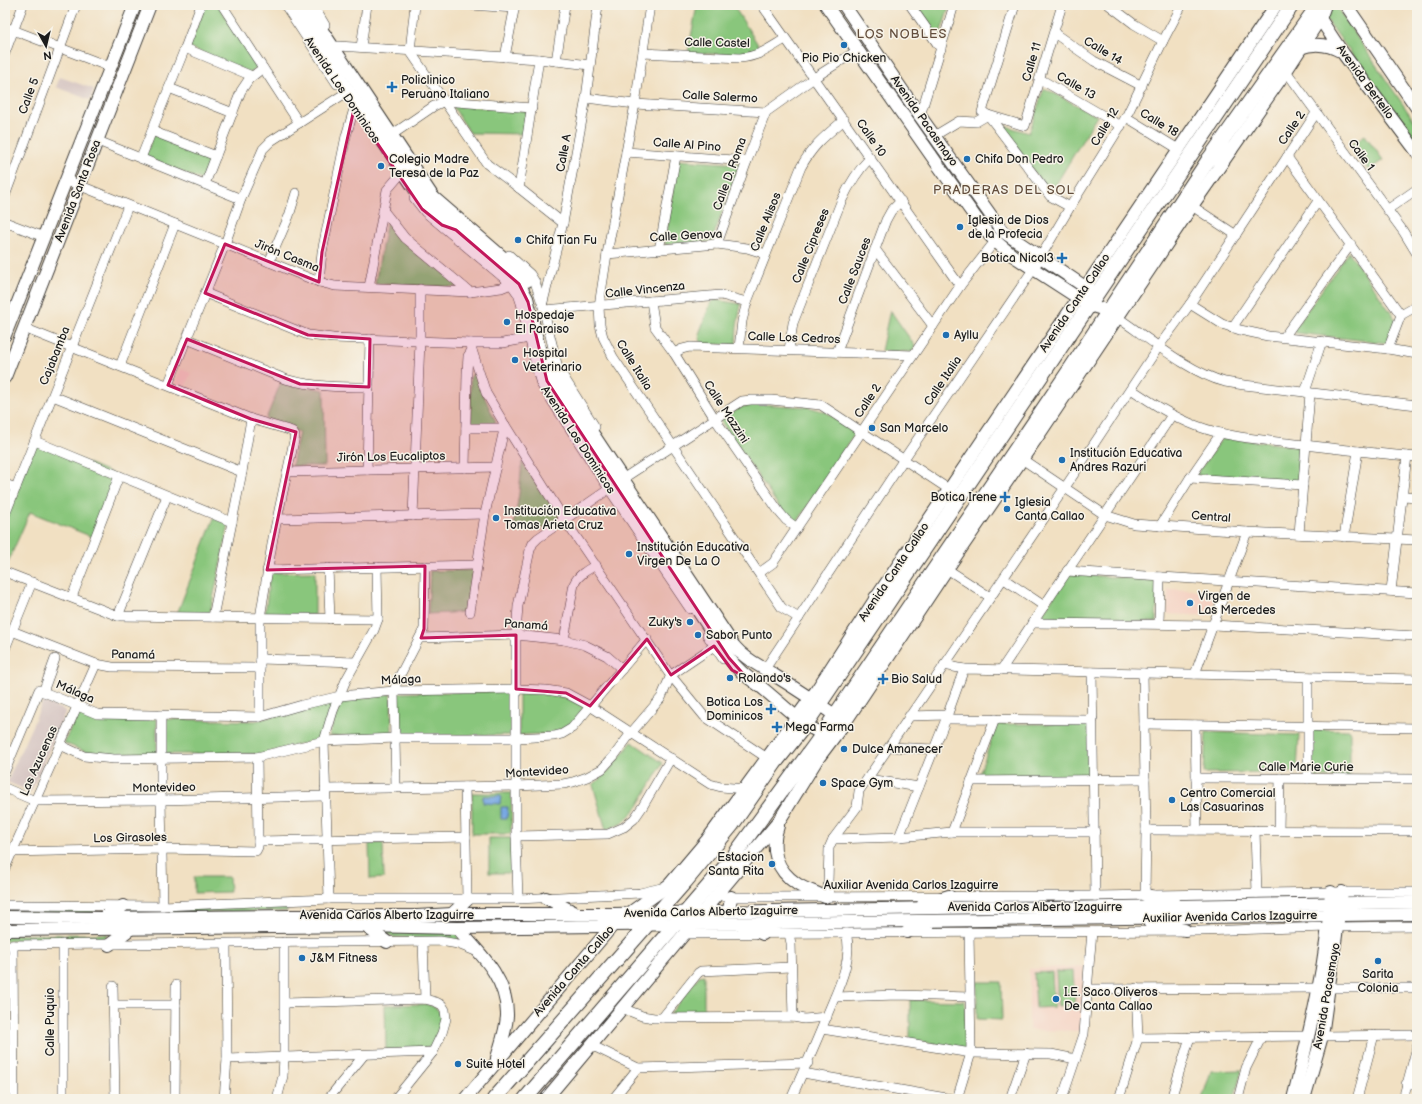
<svg xmlns="http://www.w3.org/2000/svg" width="1422" height="1104" viewBox="0 0 1422 1104" font-family="'Balsamiq Sans',sans-serif">
<style>
.built{fill:#f5d2c2}
.industrial{fill:#d1bfbd}
.green{fill:#89c67c;stroke:#52714c}
.water{fill:#77a8e2;stroke:#4a627f}
.lines{fill:none;stroke-linecap:round;stroke-linejoin:round}
.minor-casing{stroke:#3c3935;stroke-width:10}
.major-casing{stroke:#3c3935;stroke-width:14}
.highway-casing{stroke:#3c3935;stroke-width:16}
.minor{stroke:#fff;stroke-width:9}
.major{stroke:#fff;stroke-width:12}
.highway{stroke:#fff;stroke-width:14}
.marked{fill:#c2185b;fill-opacity:0.2;stroke:#c2185b;stroke-width:3;stroke-linejoin:round}
.poi-dot{fill:#1f6fb2;stroke:#f7f3e8;stroke-width:1.5}
.labels{text-anchor:middle;dominant-baseline:central;stroke-width:3;stroke-linejoin:round;paint-order:stroke}
.street-label{font-size:12px;fill:#1c1c1c;stroke:#f7f3e8}
.poi-label{font-size:12px;fill:#1c1c1c;stroke:#f7f3e8;text-anchor:start}
.neighbourhood-label{font-size:13px;letter-spacing:1px;fill:#634e3d;stroke:#f7f3e8}
</style>
<rect width="100%" height="100%" fill="#f7f3e8"/>
<filter id="ink" filterUnits="userSpaceOnUse"><feTurbulence type="fractalNoise" baseFrequency=".025" numOctaves="2"/><feDisplacementMap in="SourceGraphic" scale="8" xChannelSelector="R" yChannelSelector="G"/><feConvolveMatrix kernelMatrix="1 2 1 2 8 2 1 2 1" color-interpolation-filters="sRGB"/></filter>
<filter id="wash" filterUnits="userSpaceOnUse"><feTurbulence type="fractalNoise" baseFrequency=".012" numOctaves="4" result="noise"/><feDisplacementMap in="SourceGraphic" scale="16" xChannelSelector="R" yChannelSelector="G"/><feGaussianBlur stdDeviation="0.9" result="paint"/><feColorMatrix in="noise" values="0 0 0 0 0 0 0 0 0 0 0 0 0 0 0 0 0 1.4 0 .05"/><feComposite in="paint" operator="in"/></filter>
<g filter="url(#wash)">
<rect width="100%" height="100%" fill="#f1e0c2"/>
<g class="built">
<polygon points="181,369 191,373 185,388 175,384"/>
<polygon points="1168,589 1218,591 1208,616 1167,614"/>
<polygon points="1084,966 1081,1031 1029,1030 1029,969"/>
</g>
<g class="industrial">
<polygon points="60,77 94,89 90,100 56,87"/>
<polygon points="43,701 66,711 31,792 7,782"/>
</g>
<g class="green">
<polygon points="205,5 218,5 258,66 251,73 189,47"/>
<polygon points="697,5 733,5 762,51 747,55 688,53"/>
<polygon points="925,5 950,5 938,40 918,10"/>
<polygon points="1334,5 1335,5 1417,125 1417,144 1324,16"/>
<polygon points="1044,88 1097,116 1052,191 1043,183 996,123 1029,133"/>
<polygon points="452,105 527,111 524,134 470,133"/>
<polygon points="154,134 212,158 204,181 145,157"/>
<polygon points="1365,135 1383,160 1369,170 1351,145"/>
<polygon points="677,160 739,164 712,241 665,245"/>
<polygon points="387,220 460,287 375,284"/>
<polygon points="1349,252 1396,320 1387,343 1296,333 1294,329"/>
<polygon points="715,300 741,304 737,326 736,345 701,344 699,334 711,302"/>
<polygon points="890,310 915,346 912,352 881,351"/>
<polygon points="475,371 483,394 496,422 491,425 471,426 470,378"/>
<polygon points="281,382 324,390 325,466 292,466 299,432 266,419"/>
<polygon points="755,404 808,407 826,412 856,432 796,524 786,517 720,420 741,407"/>
<polygon points="1223,437 1302,447 1300,482 1196,475"/>
<polygon points="35,441 119,476 95,538 30,512 5,569 5,515"/>
<polygon points="522,462 560,517 540,530 531,527 514,525 519,494"/>
<polygon points="214,518 229,524 210,613 177,614"/>
<polygon points="475,570 468,612 428,614 430,571"/>
<polygon points="315,572 315,615 265,615 270,573"/>
<polygon points="1069,574 1158,580 1156,622 1038,620"/>
<polygon points="512,691 512,735 398,736 397,693"/>
<polygon points="519,691 554,693 585,706 572,726 561,733 519,735"/>
<polygon points="391,694 392,735 329,736 341,700"/>
<polygon points="335,699 322,739 262,754 164,754 163,719 255,721"/>
<polygon points="78,712 100,720 157,719 157,754 115,755 86,752 64,743"/>
<polygon points="997,724 1090,724 1091,777 978,778"/>
<polygon points="1310,729 1350,730 1350,777 1311,777"/>
<polygon points="1206,732 1299,735 1297,772 1204,773"/>
<polygon points="632,742 663,763 638,806 623,823 606,830 593,785 609,770"/>
<polygon points="472,793 512,793 511,834 472,834"/>
<rect x="489" y="838" width="23" height="35"/>
<polygon points="369,843 383,843 384,878 370,879"/>
<polygon points="194,877 229,877 230,892 194,893"/>
<polygon points="287,905 287,911 111,914 118,908"/>
<polygon points="5,908 98,909 91,914 5,914"/>
<polygon points="604,917 601,922 420,926 421,920"/>
<polygon points="441,928 459,935 457,941 393,937 383,930"/>
<polygon points="108,934 103,939 5,941 5,935"/>
<polygon points="1073,971 1075,1005 1058,1007 1056,972"/>
<polygon points="1052,972 1054,1007 1036,1008 1034,973"/>
<polygon points="704,975 704,1012 670,1014 699,976"/>
<polygon points="977,982 1001,982 1002,1020 977,1019"/>
<polygon points="910,1000 965,1001 966,1049 910,1040"/>
<path d="M426 1004C430 1005 435 1007 438 1010 446 1019 435 1038 432 1047L386 1050 385 1005Z"/>
<polygon points="1242,1070 1234,1099 1202,1099 1211,1071"/>
</g>
<g class="water">
<polygon points="483,796 501,796 500,804 483,803"/>
<polygon points="501,807 508,807 507,819 501,819"/>
</g>
</g>
<g filter="url(#ink)">
<g class="lines">
<g class="minor-casing">
<g id="minor">
<polyline points="222,5 299,123"/>
<polyline points="285,5 337,84"/>
<polyline points="313,5 325,25"/>
<polyline points="415,5 410,51 487,164 519,188 563,223"/>
<polyline points="471,5 514,8"/>
<polyline points="650,5 635,104 607,254 599,306 600,325 603,337 613,357 782,608 799,618"/>
<polyline points="762,5 960,286"/>
<polyline points="910,5 941,49"/>
<polyline points="1015,5 982,112 988,115 1050,196 1070,207"/>
<polyline points="1109,5 1134,24 1163,41"/>
<polyline points="5,27 110,67"/>
<polyline points="1054,33 1094,61 1142,86"/>
<polyline points="338,46 539,59 590,65"/>
<polyline points="361,47 367,5"/>
<polyline points="185,48 252,76"/>
<polyline points="5,53 23,5"/>
<path d="M643 53 740 58C760 56 768 49 785 39"/>
<polyline points="505,57 515,5"/>
<polyline points="556,61 565,5"/>
<polyline points="1286,71 1403,231 1417,254"/>
<polyline points="1040,79 1121,126"/>
<polyline points="169,88 233,113"/>
<polyline points="586,98 635,104 766,112 814,78 858,50"/>
<polyline points="920,116 954,5"/>
<polyline points="1126,117 1180,150"/>
<polyline points="152,131 216,156"/>
<polyline points="396,132 434,106 445,101 532,108"/>
<polyline points="934,136 959,121 976,122 988,115 1025,126 1062,5"/>
<polyline points="98,141 241,199"/>
<polyline points="626,152 747,161"/>
<polyline points="1287,157 1401,315 1388,349"/>
<polyline points="141,158 185,48 201,5"/>
<polyline points="66,180 319,282 335,286 470,292 501,288 511,284"/>
<polyline points="205,184 241,91 249,79 263,68"/>
<polyline points="519,188 539,59"/>
<polyline points="5,196 76,5"/>
<polyline points="414,198 425,212 511,284 518,294 521,303 538,374 541,384 609,489 690,609"/>
<polyline points="1192,206 1236,235"/>
<polyline points="383,210 405,238 470,292"/>
<polyline points="1387,210 1417,189"/>
<polyline points="5,222 44,237"/>
<polyline points="717,244 747,161 766,112"/>
<polyline points="875,249 933,326"/>
<polyline points="659,250 676,156"/>
<polyline points="607,254 717,244 747,248 766,254"/>
<polyline points="509,255 530,274 535,282 542,303 558,368 595,427"/>
<polyline points="269,262 289,216 296,193"/>
<polyline points="319,282 322,252 346,136 354,109"/>
<polyline points="369,287 387,190 399,176"/>
<polyline points="205,293 308,335 333,338 471,343 503,343 529,338"/>
<polyline points="651,301 655,327 674,353 715,419 780,513 786,520 797,528"/>
<polyline points="543,302 563,223 586,98 598,5"/>
<polyline points="1190,304 1222,324 1240,330 1268,336 1388,349 1417,354"/>
<polyline points="544,310 721,295 747,302"/>
<polyline points="1401,315 1417,306"/>
<path d="M1117 317C1148 338 1190 373 1225 382 1231 383 1238 384 1244 385L1417 405"/>
<polyline points="24,328 251,419 289,430 292,431 295,436 273,538 260,618 260,717"/>
<polyline points="1232,328 1318,201"/>
<polyline points="1284,337 1351,244"/>
<path d="M187 339 285 379C313 387 340 387 369 387"/>
<polyline points="471,343 472,350 486,393 505,425 564,519 668,672 704,716 767,758"/>
<path d="M739 348 742 321 747 302 801 167C813 145 825 136 844 120"/>
<path d="M789 350 793 323 841 202C849 185 857 171 870 158"/>
<polyline points="837,352 886,220 891,211 901,201"/>
<polyline points="674,353 682,349 690,347 913,355"/>
<polyline points="120,366 175,224"/>
<polyline points="168,385 225,244 241,199 263,149 271,141 344,94"/>
<path d="M1131 389C1152 403 1173 417 1197 426 1226 437 1257 439 1287 443 1330 448 1374 453 1417 457"/>
<polyline points="1305,392 1322,341"/>
<polyline points="53,396 242,472"/>
<polyline points="466,428 504,428"/>
<polyline points="35,441 232,522"/>
<polyline points="1022,459 1105,515 1134,524 1247,532 1417,540"/>
<polyline points="465,468 467,373 468,356 472,350"/>
<polyline points="367,470 370,339"/>
<polyline points="287,472 496,467"/>
<polyline points="627,476 742,401 751,400 771,400 821,405 950,490"/>
<polyline points="1190,478 1303,485"/>
<polyline points="5,484 16,488"/>
<polyline points="1403,496 1417,497"/>
<polyline points="5,515 128,206"/>
<polyline points="413,516 420,341 420,289"/>
<polyline points="277,519 485,514"/>
<polyline points="1160,526 1190,478 1221,433"/>
<polyline points="1299,534 1310,393"/>
<polyline points="1344,537 1358,451"/>
<polyline points="328,568 330,619"/>
<polyline points="947,569 990,597"/>
<polyline points="267,570 477,565"/>
<polyline points="1067,571 1417,593"/>
<polyline points="5,572 118,616 378,619"/>
<polyline points="759,573 773,563 960,286 995,241"/>
<polyline points="1004,579 1044,606"/>
<polyline points="1391,591 1407,456"/>
<polyline points="72,597 119,476"/>
<polyline points="470,612 485,514 505,425"/>
<polyline points="118,616 167,496"/>
<polyline points="213,617 242,472 251,419"/>
<polyline points="1032,623 1213,625 1417,636"/>
<polyline points="1159,624 1160,577"/>
<polyline points="12,631 96,664 112,667 260,668"/>
<polyline points="707,635 723,659"/>
<polyline points="421,638 516,635 564,640 585,645 607,656 622,669"/>
<path d="M564 640 574 584C578 575 587 570 596 565"/>
<polyline points="5,649 32,582"/>
<polyline points="260,659 356,662"/>
<polyline points="944,665 964,669"/>
<polyline points="765,669 904,459 1034,268 1070,207 1126,117 1163,41 1182,5"/>
<polyline points="1001,670 1172,415"/>
<polyline points="1092,672 1095,896"/>
<polyline points="1143,673 1146,830 1145,895"/>
<polyline points="1195,674 1247,532"/>
<polyline points="43,692 55,659"/>
<polyline points="161,715 161,800 163,906"/>
<polyline points="909,716 947,715"/>
<polyline points="946,719 1093,720"/>
<polyline points="1144,724 1417,728"/>
<polyline points="1195,725 1197,830"/>
<polyline points="60,745 84,756 114,759 257,757 324,741 396,738 516,738 554,736 562,734 572,728 647,639"/>
<polyline points="890,747 933,749"/>
<polyline points="5,771 39,690 97,714 260,717 302,705 340,696 394,691 516,689 546,690 566,693 590,706 710,784 721,787 745,789"/>
<polyline points="1196,778 1417,779"/>
<polyline points="868,779 919,787"/>
<polyline points="1308,779 1308,677"/>
<polyline points="971,781 1145,779"/>
<polyline points="465,787 467,900"/>
<polyline points="5,788 35,801 161,800 325,796"/>
<polyline points="396,788 394,691 398,679 424,629 425,566"/>
<polyline points="325,789 516,786 563,784 573,782 587,777 602,769 614,756 631,733 661,698 671,675 714,646"/>
<polyline points="1146,830 1417,831"/>
<polyline points="1255,830 1257,893"/>
<polyline points="1279,830 1280,778"/>
<polyline points="952,832 995,719"/>
<polyline points="516,836 608,834 624,827 634,819 643,806 671,758"/>
<polyline points="899,837 946,719 964,669 1417,679"/>
<polyline points="833,839 899,837 952,832 1095,832"/>
<polyline points="258,841 466,837"/>
<polyline points="5,852 163,849 256,851 258,847 258,841 257,757"/>
<polyline points="5,868 96,664"/>
<polyline points="724,897 1095,896 1331,892 1417,892"/>
<polyline points="830,897 828,882 829,848 833,839 857,807 859,791 1068,483 1159,346 1190,304 1316,113"/>
<polyline points="329,899 324,741 333,711 346,680 374,630 378,619 377,567"/>
<polyline points="518,899 516,836 516,635 518,606 530,550 533,543 538,538 609,489"/>
<polyline points="5,905 163,906 329,899 518,899 640,893 661,888"/>
<polyline points="684,934 1200,931 1328,927 1417,926"/>
<polyline points="789,934 791,943 793,1017"/>
<polyline points="423,942 425,999"/>
<polyline points="63,944 63,1099"/>
<polyline points="5,945 440,941 458,944 478,952"/>
<polyline points="13,945 14,1099"/>
<polyline points="113,986 115,1099"/>
<polyline points="1329,988 1417,988"/>
<polyline points="1088,989 1318,988"/>
<polyline points="835,997 898,995 970,997"/>
<polyline points="285,1003 425,999 436,1002 442,1005 445,1010 446,1019 442,1033 433,1052 395,1099"/>
<polyline points="114,1005 176,1005"/>
<polyline points="622,1008 642,1016 654,1018 793,1017 804,1019 827,1017"/>
<polyline points="662,1018 698,973 701,971 791,967"/>
<polyline points="822,1029 971,1053 1051,1054 1076,1059"/>
<polyline points="1322,1036 1417,1035"/>
<polyline points="1138,1038 1309,1036"/>
<polyline points="591,1045 638,1068 808,1063"/>
<polyline points="227,1059 433,1052"/>
<polyline points="803,1073 952,1099"/>
<polyline points="1406,1084 1417,1084"/>
<polyline points="175,1099 176,985"/>
<polyline points="224,1099 227,1059 226,944"/>
<polyline points="277,1099 283,1076 284,1057 284,942"/>
<polyline points="328,1099 364,1055"/>
<polyline points="613,1099 638,1068"/>
<path d="M791 1099C803 1072 815 1045 826 1018 836 992 854 961 846 933"/>
<polyline points="957,1099 971,1053 969,932"/>
<polyline points="1010,1099 1026,1053"/>
<polyline points="1062,1099 1084,1034 1089,966 1092,932"/>
<polyline points="1119,1099 1138,1038 1136,988"/>
<polyline points="1171,1099 1190,1037"/>
<polyline points="1238,1099 1246,1068 1262,1036"/>
<polyline points="1357,1099 1374,1035"/>
<polyline points="1403,1099 1417,1047"/>
</g>
</g>
<g class="major-casing">
<g id="major">
<path d="M293 5 344 84 423 201 515 279 521 287 527 298 547 381 729 658C738 671 749 678 761 687 778 700 809 733 830 736"/>
<polyline points="305,5 433,197 506,260 527,281"/>
<polyline points="826,5 938,165 983,228 995,241 1012,255 1089,305 1109,311 1116,316"/>
<polyline points="844,5 920,116 1002,231 1091,291"/>
<polyline points="1346,5 1417,108"/>
<polyline points="1317,14 1342,52 1417,152"/>
<path d="M1300 48C1315 42 1328 44 1342 52"/>
<polyline points="5,335 135,5"/>
<path d="M549 356 553 371 559 383 734 646C747 661 758 664 774 675 795 688 816 702 836 716L843 719"/>
<polyline points="5,377 150,5"/>
<path d="M778 826C770 849 776 870 797 884 806 890 816 892 825 897"/>
<polyline points="1145,895 1174,901"/>
<polyline points="546,898 574,912"/>
<polyline points="923,904 949,896"/>
<polyline points="729,911 731,897"/>
<polyline points="452,914 467,900"/>
<polyline points="5,917 102,918 292,916 417,916 452,914 613,914 992,907 1052,908 1417,902"/>
<polyline points="104,917 123,906"/>
<polyline points="1149,922 1185,930"/>
<polyline points="742,925 763,934"/>
<polyline points="365,926 387,942"/>
<path d="M457 928C480 953 508 979 507 1016 506 1031 501 1044 497 1058"/>
<polyline points="5,930 365,926 457,928 598,926 613,925 694,924 1417,914"/>
<polyline points="907,932 930,922"/>
<polyline points="109,945 129,930"/>
<polyline points="465,1099 613,925 669,885 707,840 816,691 876,598 1276,5"/>
<polyline points="546,1099 779,821 816,761 846,721 947,569 1042,430 1192,206 1286,71 1320,19 1325,5"/>
<path d="M1293 1099C1310 1031 1327 962 1331 892"/>
<polyline points="1304,1099 1322,1036 1342,892"/>
</g>
</g>
<g class="highway-casing">
<g id="highway">
<polyline points="1209,159 1230,150"/>
<polyline points="911,564 916,539"/>
<polyline points="876,598 898,588"/>
<polyline points="494,1099 685,882 732,825 775,763 806,724 1292,5"/>
<polyline points="525,1099 730,861 817,742 1071,368 1209,159 1318,5"/>
</g>
</g>
<use href="#minor" class="minor"/>
<use href="#major" class="major"/>
<use href="#highway" class="highway"/>
</g>
</g>
<path class="marked" d="M354 109 422 209 442 225 456 230 519 284 528 302 547 381 729 658 747 678 732 670 714 646 671 675 647 639 590 706 566 693 516 689V635L421 638 424 629 425 566 267 570 296 432 251 419 168 385 187 339 300 384 369 387 370 339 308 335 205 293 225 244 319 282 322 252Z"/>
<g class="poi-dot">
<circle cx="844" cy="45" r="4"/>
<path d="M390 81h4v4h4v4h-4v4h-4v-4h-4v-4h4z"/>
<circle cx="967" cy="159" r="4"/>
<circle cx="381" cy="166" r="4"/>
<circle cx="960" cy="227" r="4"/>
<circle cx="518" cy="240" r="4"/>
<path d="M1060 252h4v4h4v4h-4v4h-4v-4h-4v-4h4z"/>
<circle cx="507" cy="322" r="4"/>
<circle cx="946" cy="335" r="4"/>
<circle cx="515" cy="360" r="4"/>
<circle cx="872" cy="428" r="4"/>
<circle cx="1062" cy="460" r="4"/>
<path d="M1003 491h4v4h4v4h-4v4h-4v-4h-4v-4h4z"/>
<circle cx="1007" cy="509" r="4"/>
<circle cx="496" cy="518" r="4"/>
<circle cx="629" cy="554" r="4"/>
<circle cx="1190" cy="603" r="4"/>
<circle cx="690" cy="622" r="4"/>
<circle cx="698" cy="635" r="4"/>
<circle cx="730" cy="678" r="4"/>
<path d="M881 673h4v4h4v4h-4v4h-4v-4h-4v-4h4z"/>
<path d="M769 703h4v4h4v4h-4v4h-4v-4h-4v-4h4z"/>
<path d="M775 721h4v4h4v4h-4v4h-4v-4h-4v-4h4z"/>
<circle cx="844" cy="749" r="4"/>
<circle cx="823" cy="783" r="4"/>
<circle cx="1172" cy="800" r="4"/>
<circle cx="772" cy="864" r="4"/>
<circle cx="302" cy="958" r="4"/>
<circle cx="1378" cy="961" r="4"/>
<circle cx="1056" cy="999" r="4"/>
<circle cx="458" cy="1064" r="4"/>
</g>
<g class="labels">
<g class="street-label">
<text transform="translate(717 43) rotate(1)">Calle Castel</text>
<text transform="translate(1103 51) rotate(31)">Calle 14</text>
<text transform="translate(1032 62) rotate(-73)">Calle 11</text>
<text transform="translate(1365 82) rotate(54)">Avenida Bertello</text>
<text transform="translate(1076 86) rotate(30)">Calle 13</text>
<text transform="translate(342 90) rotate(56)">Avenida Los Dominicos</text>
<text transform="translate(29 96) rotate(-70)">Calle 5</text>
<text transform="translate(720 97) rotate(3)">Calle Salermo</text>
<text transform="translate(924 121) rotate(55)">Avenida Pacasmayo</text>
<text transform="translate(1159 123) rotate(31)">Calle 18</text>
<text transform="translate(1105 127) rotate(-59)">Calle 12</text>
<text transform="translate(1292 128) rotate(-56)">Calle 2</text>
<text transform="translate(871 138) rotate(55)">Calle 10</text>
<text transform="translate(687 145) rotate(4)">Calle Al Pino</text>
<text transform="translate(564 153) rotate(-80)">Calle A</text>
<text transform="translate(1361 155) rotate(54)">Calle 1</text>
<text transform="translate(730 174) rotate(-70)">Calle D. Roma</text>
<text transform="translate(78 191) rotate(-69)">Avenida Santa Rosa</text>
<text transform="translate(766 222) rotate(-68)">Calle Alisos</text>
<text transform="translate(686 236) rotate(-3)">Calle Genova</text>
<text transform="translate(811 246) rotate(-68)">Calle Cipreses</text>
<text transform="translate(287 256) rotate(22)">Jirón Casma</text>
<text transform="translate(855 271) rotate(-69)">Calle Sauces</text>
<text transform="translate(645 290) rotate(-6)">Calle Vincenza</text>
<text transform="translate(1075 303) rotate(-56)">Avenida Canta Callao</text>
<text transform="translate(794 338) rotate(2)">Calle Los Cedros</text>
<text transform="translate(55 356) rotate(-68)">Cajabamba</text>
<text transform="translate(634 365) rotate(58)">Calle Italia</text>
<text transform="translate(943 381) rotate(-56)">Calle Italia</text>
<text transform="translate(868 401) rotate(-56)">Calle 2</text>
<text transform="translate(726 412) rotate(57)">Calle Mazzini</text>
<text transform="translate(578 440) rotate(57)">Avenida Los Dominicos</text>
<text transform="translate(391 457) rotate(-1)">Jirón Los Eucaliptos</text>
<text transform="translate(1211 517) rotate(4)">Central</text>
<text transform="translate(894 572) rotate(-56)">Avenida Canta Callao</text>
<text transform="translate(526 625) rotate(4)">Panamá</text>
<text transform="translate(133 655) rotate(1)">Panamá</text>
<text transform="translate(401 680) rotate(-3)">Málaga</text>
<text transform="translate(75 692) rotate(23)">Málaga</text>
<text transform="translate(39 761) rotate(-66)">Las Azucenas</text>
<text x="1306" y="767">Calle Marie Curie</text>
<text transform="translate(537 772) rotate(-4)">Montevideo</text>
<text transform="translate(164 788) rotate(-1)">Montevideo</text>
<text transform="translate(130 838) rotate(-1)">Los Girasoles</text>
<text x="911" y="885">Auxiliar Avenida Carlos Izaguirre</text>
<text x="1035" y="907">Avenida Carlos Alberto Izaguirre</text>
<text transform="translate(711 912) rotate(-1)">Avenida Carlos Alberto Izaguirre</text>
<text x="387" y="915">Avenida Carlos Alberto Izaguirre</text>
<text transform="translate(1230 917) rotate(-1)">Auxiliar Avenida Carlos Izaguirre</text>
<text transform="translate(574 971) rotate(-49)">Avenida Canta Callao</text>
<text transform="translate(1327 996) rotate(-80)">Avenida Pacasmayo</text>
<text transform="translate(50 1022) rotate(-90)">Calle Puquio</text>
</g>
<g class="poi-label">
<text x="844" y="58" text-anchor="middle">Pio Pio Chicken</text>
<text x="401" y="80">Policlinico<tspan x="401" dy="14">Peruano Italiano</tspan></text>
<text x="389" y="159">Colegio Madre<tspan x="389" dy="14">Teresa de la Paz</tspan></text>
<text x="975" y="159">Chifa Don Pedro</text>
<text x="968" y="220">Iglesia de Dios<tspan x="968" dy="14">de la Profecia</tspan></text>
<text x="526" y="240">Chifa Tian Fu</text>
<text x="1054" y="258" text-anchor="end">Botica Nicol3</text>
<text x="515" y="315">Hospedaje<tspan x="515" dy="14">El Paraiso</tspan></text>
<text x="954" y="335">Ayllu</text>
<text x="523" y="353">Hospital<tspan x="523" dy="14">Veterinario</tspan></text>
<text x="880" y="428">San Marcelo</text>
<text x="1070" y="453">Institución Educativa<tspan x="1070" dy="14">Andres Razuri</tspan></text>
<text x="997" y="497" text-anchor="end">Botica Irene</text>
<text x="1015" y="502">Iglesia<tspan x="1015" dy="14">Canta Callao</tspan></text>
<text x="504" y="511">Institución Educativa<tspan x="504" dy="14">Tomas Arieta Cruz</tspan></text>
<text x="637" y="547">Institución Educativa<tspan x="637" dy="14">Virgen De La O</tspan></text>
<text x="1198" y="596">Virgen de<tspan x="1198" dy="14">Las Mercedes</tspan></text>
<text x="682" y="622" text-anchor="end">Zuky's</text>
<text x="706" y="635">Sabor Punto</text>
<text x="738" y="678">Rolando's</text>
<text x="891" y="679">Bio Salud</text>
<text x="763" y="702" text-anchor="end">Botica Los<tspan x="763" dy="14">Dominicos</tspan></text>
<text x="785" y="727">Mega Farma</text>
<text x="852" y="749">Dulce Amanecer</text>
<text x="831" y="783">Space Gym</text>
<text x="1180" y="793">Centro Comercial<tspan x="1180" dy="14">Las Casuarinas</tspan></text>
<text x="764" y="857" text-anchor="end">Estacion<tspan x="764" dy="14">Santa Rita</tspan></text>
<text x="310" y="958">J&amp;M Fitness</text>
<text x="1378" y="974" text-anchor="middle">Sarita<tspan x="1378" dy="14">Colonia</tspan></text>
<text x="1064" y="992">I.E. Saco Oliveros<tspan x="1064" dy="14">De Canta Callao</tspan></text>
<text x="466" y="1064">Suite Hotel</text>
</g>
<g class="neighbourhood-label">
<text x="902" y="34">LOS NOBLES</text>
<text x="1004" y="190">PRADERAS DEL SOL</text>
</g>
</g>
<rect width="1422" height="1104" fill="none" stroke="#f7f3e8" stroke-width="20"/>
<g transform="translate(46 46) rotate(172)" stroke="#f7f3e8" stroke-width="3" paint-order="stroke">
<path d="M0-3L7 15L0 10L-7 15Z" fill="#1c1c1c"/>
<text y="-6" font-size="11" font-weight="bold" text-anchor="middle" fill="#1c1c1c">N</text>
</g>
</svg>
